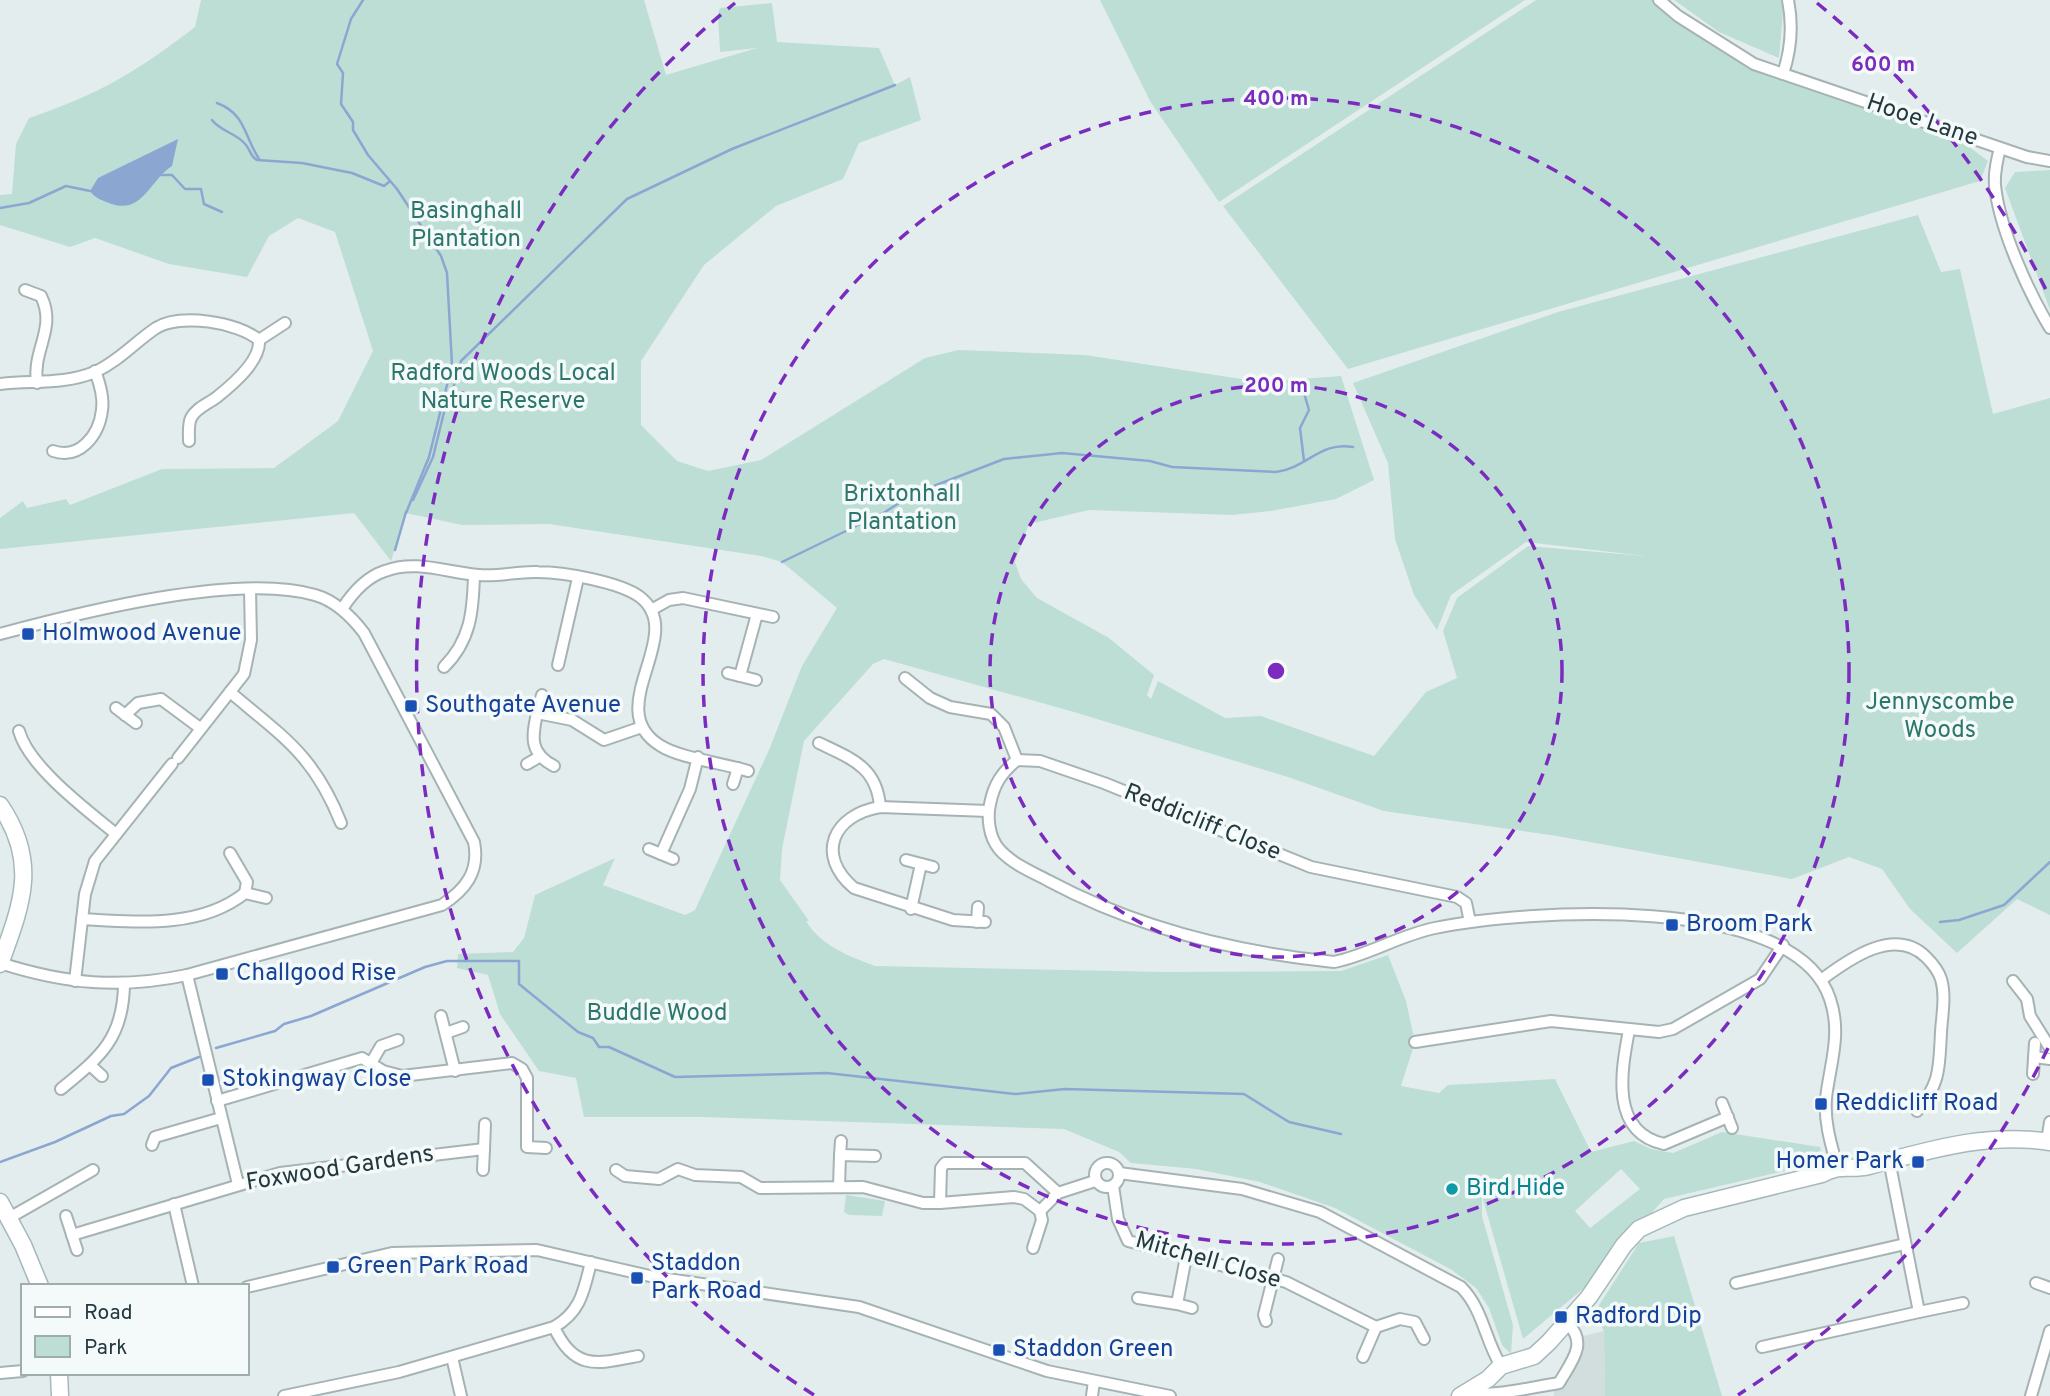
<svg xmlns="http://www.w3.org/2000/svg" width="2050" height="1396" viewBox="0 0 2050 1396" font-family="Overpass,sans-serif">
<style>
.built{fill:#d2dddd}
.green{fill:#bdded5;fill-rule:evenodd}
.water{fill:#8ca6d2}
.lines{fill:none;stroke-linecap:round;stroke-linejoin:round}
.stream{stroke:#8ca6d2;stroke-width:2.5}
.street-casing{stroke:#a6b3b5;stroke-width:14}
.secondary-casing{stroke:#a5b9bc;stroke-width:19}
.street{stroke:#fff;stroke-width:10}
.secondary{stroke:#fff;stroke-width:16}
.ring{fill:none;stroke:#7b2cbf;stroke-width:3.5;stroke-dasharray:12 9}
.transit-dot{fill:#1a4fb4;stroke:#f4faf9;stroke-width:2.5}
.culture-dot{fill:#0f9aa8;stroke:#f4faf9;stroke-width:2.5}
.labels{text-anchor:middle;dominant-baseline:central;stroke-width:7;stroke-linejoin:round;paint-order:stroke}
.street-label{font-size:24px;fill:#23393f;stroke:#f4faf9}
.park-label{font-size:24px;fill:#2d766b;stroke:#f4faf9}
.transit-label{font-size:24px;fill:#164399;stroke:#f4faf9;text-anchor:start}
.culture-label{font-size:24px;fill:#0d838f;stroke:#f4faf9;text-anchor:start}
.centre{fill:#7b2cbf;stroke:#f4faf9;stroke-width:3.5}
.ring-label{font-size:21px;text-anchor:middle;font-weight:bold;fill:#7b2cbf;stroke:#f4faf9;stroke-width:7;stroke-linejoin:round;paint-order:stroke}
</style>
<rect width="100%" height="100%" fill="#e4eded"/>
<polygon class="built" points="1604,1331 1605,1396 1554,1396 1552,1385 1560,1383 1579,1337"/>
<g class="green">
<path d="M201 0H644L666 75 757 48 720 52 718 14 720 8 772 3 777 42 879 48 895 85 910 77 921 120 859 143 843 179 776 206 704 265 641 361V425L677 461 708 471 761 460 925 358 959 350 1085 355 1261 382 1341 376 1374 480 1336 499 1271 511 1232 515 1089 510 1029 524 1015 562 1021 579 1037 598 1109 638 1154 675 1147 695 1151 699 1158 681 1225 718 1261 716 1374 756 1426 692 1457 678 1443 631 1457 598 1528 546 1645 556 1526 542 1451 595 1437 630 1414 595 1395 539 1388 463 1353 383 1558 312 1918 215 1941 272 1960 269 1993 414 2050 398V915L2017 899 1957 953 1910 909 1882 869 1849 857 1792 879 1557 836 1384 811 1288 777 1074 712 884 659 873 664 804 741 782 849 780 880 809 921H806C821 946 849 956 875 966L1165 972 1341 971 1388 955 1406 1001 1415 1042 1401 1086 1439 1093 1448 1085 1555 1079 1591 1152 1634 1141 1651 1149 1673 1153 1722 1132 1820 1147 1823 1162 1664 1199 1590 1283 1523 1339 1482 1196V1216L1513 1325 1511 1354 1502 1345 1489 1308 1476 1288 1452 1270 1335 1208 1260 1182 1196 1169 1131 1163 1119 1152 1064 1129 703 1117H584L576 1078 539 1071 500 1014 488 975 457 968 458 954 513 952 524 938 535 895 615 858 603 885 685 915 695 910 769 750 802 666 837 608 782 562 761 556 549 524 462 525 406 513 391 561 354 513 0 549V518L23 501 27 508 66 499 70 505 162 469 274 468 338 421 373 351 335 232 298 218 269 236 247 277 169 264 95 238 70 247 0 225V195L12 194 16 144 29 118C98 95 138 71 195 27ZM1621 1169 1640 1189 1590 1228 1575 1211Z"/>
<polygon points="1100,0 1525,0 1219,202 1150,101"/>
<polygon points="1536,0 1652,0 1753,68 1955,136 1988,161 1980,181 1348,369 1223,206"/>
<polygon points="1674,0 1781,0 1783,12 1779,58 1719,32"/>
<polygon points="2050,170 2050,310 2005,188 2015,172"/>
<polygon points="846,1195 885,1201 882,1216 849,1215 844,1212"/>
<polygon points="1674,1236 1722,1396 1605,1396 1604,1331 1594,1313 1639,1243"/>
</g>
<path class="water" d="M178 139 172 166C149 181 142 216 109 203 101 200 95 198 90 191L98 178Z"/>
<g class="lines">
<g class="stream">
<polyline points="363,0 351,19 337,64 343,73 341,104 353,122 353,130 368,155 397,189 441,256 447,273 452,365 429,457 406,513"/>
<path d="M217 103C246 114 244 136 259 159"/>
<path d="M212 120C221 132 237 133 246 145 251 151 250 156 257 160L302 163 352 173 384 186 389 182"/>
<polyline points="159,175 172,175 185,189 201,189 204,204 222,212"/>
<polyline points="0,208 29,203 66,186 90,191"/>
<polyline points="450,399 461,361 627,199 732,149 895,85"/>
<polyline points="1304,461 1300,428 1309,410 1304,393"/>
<polyline points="413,500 433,457 446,404"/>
<polyline points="395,550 406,512"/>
<path d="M782 562 885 512 913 494 1004 459 1062 453 1150 461 1172 467 1276 472C1307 468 1320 441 1353 447"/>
<polyline points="1940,922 1959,920 2004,905 2050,862"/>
<polyline points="216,1048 275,1031 284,1024 311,1016 425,967 447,961 519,961 519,984 578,1032 593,1038 599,1047 609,1047 675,1077 827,1073 1015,1094 1065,1089 1244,1094 1289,1122 1341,1134"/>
<polyline points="0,1162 55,1142 111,1116 124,1114 149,1096 171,1068 199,1057"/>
</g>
<g class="street-casing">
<g id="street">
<polyline points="1659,0 1678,16 1754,64 2027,157 2050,161"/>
<path d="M1783 74C1791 50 1793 25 1788 0"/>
<path d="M2000 148C1997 160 1994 172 1995 185 1999 228 2028 291 2050 328"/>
<path d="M25 290 41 296C57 329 32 349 37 383"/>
<path d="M0 384C33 380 63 385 95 372 119 361 135 342 156 328 180 313 238 322 259 340"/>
<path d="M189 441C189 434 188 424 191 418 196 408 208 404 217 397 232 385 261 361 259 340L285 323"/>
<path d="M53 451C79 460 99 436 102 410 104 397 100 384 95 371"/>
<path d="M342 609C353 592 366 577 385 571 416 559 448 573 479 575 499 577 518 571 538 572 563 572 620 582 640 597 689 635 599 709 661 746 680 758 723 763 748 771"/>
<polyline points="651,610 669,600 683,598 773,617"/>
<path d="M0 634C78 613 238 572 315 595 336 601 351 616 364 633L474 842C480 872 465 890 442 905L187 975C120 989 65 984 0 963"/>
<polyline points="558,665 578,578"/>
<path d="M444 667C471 640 473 611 474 575"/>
<polyline points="728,673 756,680"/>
<polyline points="740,676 757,614"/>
<polyline points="905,678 930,698 950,707 991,714 1004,727 1017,760"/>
<path d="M230 692C283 737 314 755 341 823"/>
<polyline points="116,708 136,723"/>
<polyline points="537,713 542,695"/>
<polyline points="125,715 138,703 161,699 200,728"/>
<path d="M19 731C29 767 87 810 116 834"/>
<path d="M819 743C852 759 877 767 880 807"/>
<polyline points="178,758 244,674 251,640 250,589"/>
<polyline points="527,764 539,757"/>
<path d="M554 766C529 753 532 737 537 713L572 720 604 740 642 727"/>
<polyline points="733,784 738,768"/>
<polyline points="649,849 673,859"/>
<polyline points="661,854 690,789 698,757"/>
<polyline points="906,860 933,867"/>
<polyline points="245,893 266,898"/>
<polyline points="911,909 921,864"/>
<path d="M82 919C136 922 200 929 245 893L247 882 230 853"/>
<polyline points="977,922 978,907"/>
<path d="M985 922 953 920 854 888C815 855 833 815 880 807L988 811"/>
<path d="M1470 922 1466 903 1457 897 1311 867 1104 783 1040 761 1017 760C1002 772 994 784 990 804 987 818 989 837 999 849 1012 864 1032 872 1049 881 1137 928 1234 952 1334 962 1369 955 1400 935 1435 928 1523 910 1795 891 1830 999 1842 1034 1830 1064 1826 1098 1824 1122 1831 1144 1837 1166"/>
<polyline points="187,975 238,1184"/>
<path d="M1821 980C1849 959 1895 926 1926 957 1932 963 1938 970 1941 979 1946 996 1942 1015 1941 1032 1939 1067 1941 1083 1917 1111"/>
<polyline points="75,981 85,894 95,861 172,764"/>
<polyline points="2013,981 2027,999 2030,1016 2050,1048"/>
<polyline points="441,1016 455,1071"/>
<path d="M1629 1030C1621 1072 1610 1132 1664 1144L1728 1117"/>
<polyline points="446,1033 463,1027"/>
<polyline points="1415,1042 1551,1021 1659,1032 1673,1029 1760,979 1783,945"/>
<polyline points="2034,1057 2050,1059"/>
<polyline points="371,1063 381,1046 398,1040"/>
<polyline points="90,1065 102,1076"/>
<polyline points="2033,1074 2035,1043"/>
<path d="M61 1089C100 1057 123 1039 124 985"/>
<polyline points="217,1101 362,1058 383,1071 402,1076 512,1063 522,1069 527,1078 527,1147 546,1148"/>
<polyline points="1722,1103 1732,1128"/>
<polyline points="2047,1141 2050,1122"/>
<polyline points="152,1145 155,1137 221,1118"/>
<polyline points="840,1155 841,1141"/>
<circle cx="1107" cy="1175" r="12"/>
<polyline points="483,1170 484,1149"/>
<polyline points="616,1170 625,1176 659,1179 678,1169 695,1175 741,1177 760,1188 863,1187 923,1203 940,1203 941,1168 945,1163 1025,1163 1058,1193 1095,1181"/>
<path d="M1119 1173 1242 1189 1320 1212 1461 1287C1483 1309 1485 1340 1501 1366"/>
<polyline points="1113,1186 1118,1219 1128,1241 1286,1282 1376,1327 1400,1319 1415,1322 1424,1339"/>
<polyline points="839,1187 840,1155 875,1156"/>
<polyline points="940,1203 1014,1197 1024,1199 1040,1211 1058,1193"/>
<polyline points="174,1204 193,1286"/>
<polyline points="66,1216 77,1250"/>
<polyline points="9,1218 93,1170"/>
<polyline points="72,1235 280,1173 484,1149 485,1124"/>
<polyline points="1033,1248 1042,1220 1040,1211"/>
<polyline points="1736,1283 1905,1244"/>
<polyline points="2036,1283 2050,1288"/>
<polyline points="247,1287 392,1253 537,1250 654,1277 859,1307 1047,1371 1170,1396"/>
<polyline points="1138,1298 1177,1304 1186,1257"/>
<polyline points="1177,1304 1192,1308"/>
<polyline points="1919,1312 1963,1303"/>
<polyline points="1266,1321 1264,1315 1278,1259"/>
<path d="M554 1327C574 1371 597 1364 638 1356"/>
<polyline points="1762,1347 1919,1312 1889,1160"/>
<polyline points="452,1357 461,1396"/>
<polyline points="1363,1357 1376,1327"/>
<polyline points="0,1373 23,1371"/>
<path d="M1467 1393C1499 1396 1528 1388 1559 1383 1571 1362 1589 1343 1567 1323"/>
<path d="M284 1396 399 1372 554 1327C581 1312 584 1290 591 1262"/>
<polyline points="1092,1396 1094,1381"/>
<polyline points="2031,1396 2050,1331"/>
</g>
</g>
<g class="secondary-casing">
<g id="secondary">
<path d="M0 805C39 862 22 904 0 964"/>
<polyline points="0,1202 23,1245 40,1286"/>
<polyline points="59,1373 60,1396"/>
<path d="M1460 1396 1488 1379 1501 1366 1534 1356 1549 1342 1589 1297 1624 1245 1639 1229 1684 1208 1822 1174C1842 1163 1849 1171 1869 1166 1930 1150 1986 1132 2050 1142"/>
</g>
</g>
<use href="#street" class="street"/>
<use href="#secondary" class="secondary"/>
</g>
<g class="ring">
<circle cx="1276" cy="671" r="286"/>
<circle cx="1276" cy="671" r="573"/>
<path d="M2048 1048A859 859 0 0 1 1738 1395M814 1395A859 859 0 0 1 735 3M1817 3A859 859 0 0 1 2048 294"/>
</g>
<g class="transit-dot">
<rect x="21" y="627" width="14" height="14" rx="3.5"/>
<rect x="404" y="699" width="14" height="14" rx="3.5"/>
<rect x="1665" y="918" width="14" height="14" rx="3.5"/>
<rect x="215" y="967" width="14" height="14" rx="3.5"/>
<rect x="201" y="1073" width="14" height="14" rx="3.5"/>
<rect x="1814" y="1097" width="14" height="14" rx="3.5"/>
<rect x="1911" y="1155" width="14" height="14" rx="3.5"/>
<rect x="326" y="1260" width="14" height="14" rx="3.5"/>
<rect x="630" y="1271" width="14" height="14" rx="3.5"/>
<rect x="1554" y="1310" width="14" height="14" rx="3.5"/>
<rect x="992" y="1343" width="14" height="14" rx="3.5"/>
</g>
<circle class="culture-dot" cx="1452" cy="1189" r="7"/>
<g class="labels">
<g class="street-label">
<text transform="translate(1922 121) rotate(19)">Hooe Lane</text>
<text transform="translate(1202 823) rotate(22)">Reddicliff Close</text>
<text transform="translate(340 1169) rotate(-9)">Foxwood Gardens</text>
<text transform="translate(1208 1261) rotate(16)">Mitchell Close</text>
</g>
<g class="park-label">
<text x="466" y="212">Basinghall<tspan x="466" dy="28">Plantation</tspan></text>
<text x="503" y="374">Radford Woods Local<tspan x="503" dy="28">Nature Reserve</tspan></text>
<text x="902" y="495">Brixtonhall<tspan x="902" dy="28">Plantation</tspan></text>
<text x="1940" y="703">Jennyscombe<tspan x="1940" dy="28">Woods</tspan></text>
<text x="657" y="1014">Buddle Wood</text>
</g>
<g class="transit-label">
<text x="42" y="634">Holmwood Avenue</text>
<text x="425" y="706">Southgate Avenue</text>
<text x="1686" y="925">Broom Park</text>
<text x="236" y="974">Challgood Rise</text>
<text x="222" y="1080">Stokingway Close</text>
<text x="1835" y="1104">Reddicliff Road</text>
<text x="1904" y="1162" text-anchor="end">Homer Park</text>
<text x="651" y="1264">Staddon<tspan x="651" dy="28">Park Road</tspan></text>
<text x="347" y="1267">Green Park Road</text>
<text x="1575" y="1317">Radford Dip</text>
<text x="1013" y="1350">Staddon Green</text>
</g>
<g class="culture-label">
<text x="1466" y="1189">Bird Hide</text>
</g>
</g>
<circle cx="1276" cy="671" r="10" class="centre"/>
<g class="ring-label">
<text x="1883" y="71">600 m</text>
<text x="1276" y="105">400 m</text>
<text x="1276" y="392">200 m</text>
</g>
<rect x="21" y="1284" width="228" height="91" fill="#f4faf9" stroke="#a0adaf" stroke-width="2"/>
<rect x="35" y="1307" width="35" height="10" fill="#ffffff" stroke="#a0adaf" stroke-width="2"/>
<text x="84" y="1319" font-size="21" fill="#23393f">Road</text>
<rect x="35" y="1336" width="35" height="21" fill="#bdded5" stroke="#a0adaf" stroke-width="2"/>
<text x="84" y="1354" font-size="21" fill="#23393f">Park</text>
</svg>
